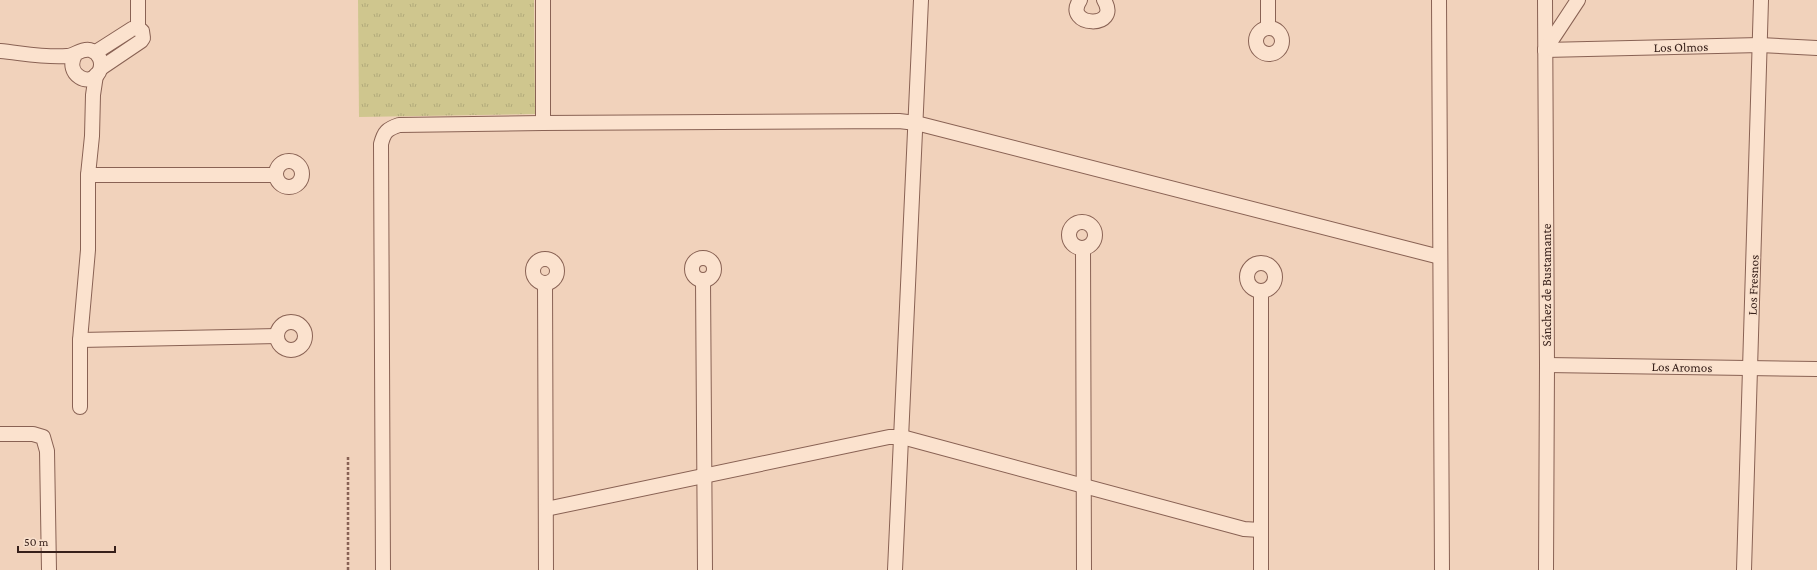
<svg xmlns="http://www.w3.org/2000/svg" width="1817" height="570" viewBox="0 0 1817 570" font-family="'Crimson Pro',serif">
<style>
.park{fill:url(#park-tufts)}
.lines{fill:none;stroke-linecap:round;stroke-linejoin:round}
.minor-casing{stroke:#896254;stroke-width:16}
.path{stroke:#896254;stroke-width:2.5;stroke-dasharray:3 2;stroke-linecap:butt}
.minor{stroke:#fbe2ce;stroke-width:14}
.labels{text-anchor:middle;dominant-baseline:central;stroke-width:3;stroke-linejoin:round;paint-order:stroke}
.street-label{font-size:13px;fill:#37201a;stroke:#f8dfcb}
</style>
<defs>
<pattern id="park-tufts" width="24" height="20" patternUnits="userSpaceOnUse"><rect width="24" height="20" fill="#cfc68e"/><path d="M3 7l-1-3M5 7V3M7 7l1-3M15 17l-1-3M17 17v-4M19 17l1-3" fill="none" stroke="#b2aa7a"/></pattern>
</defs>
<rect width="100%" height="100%" fill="#f1d2bb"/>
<polygon class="park" points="358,0 534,0 535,114 359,117"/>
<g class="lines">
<g class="minor-casing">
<g id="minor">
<polyline points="138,0 138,28"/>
<polyline points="543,0 543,123"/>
<path d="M1080 0C1062 27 1122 30 1104 0"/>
<polyline points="1268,0 1268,27"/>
<polyline points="1439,0 1442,570"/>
<polyline points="1545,0 1547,365 1546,570"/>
<circle cx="1269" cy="41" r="13"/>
<polyline points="1545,50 1760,45 1817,48"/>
<polyline points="1545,50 1578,0"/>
<path d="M0 51C21 53 47 58 67 56 75 56 81 48 90 50 99 52 104 63 99 72 90 89 64 74 75 55"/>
<polyline points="96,52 132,29 138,28 142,31 143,38 141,41 101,68"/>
<circle cx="289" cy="174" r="13"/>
<polyline points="88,175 276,175"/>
<circle cx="1082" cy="235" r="13"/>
<polyline points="1083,248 1084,570"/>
<circle cx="703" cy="269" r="11"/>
<circle cx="545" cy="271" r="12"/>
<circle cx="1261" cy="277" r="14"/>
<polyline points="703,280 705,570"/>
<polyline points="545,283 546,570"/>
<circle cx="291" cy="336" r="14"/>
<polyline points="80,340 277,336"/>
<polyline points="1547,365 1817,369"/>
<polyline points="80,407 80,340 88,250 88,175 92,136 93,95 96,75"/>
<polyline points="0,434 33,434 43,437 47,451 49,570"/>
<polyline points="546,509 889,437 902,437 1244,529 1260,530"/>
<path d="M383 570 381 144C384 132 387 129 399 125L543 123 899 121 916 123 1440 257"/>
<polyline points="895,570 921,0"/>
<polyline points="1261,570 1261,291"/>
<polyline points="1744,570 1761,0"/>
</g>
</g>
<polyline class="path" points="348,570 348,457"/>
<use href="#minor" class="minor"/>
</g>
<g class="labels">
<g class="street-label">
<text transform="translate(1681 47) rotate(-1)">Los Olmos</text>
<text transform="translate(1546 285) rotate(-90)">Sánchez de Bustamante</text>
<text transform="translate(1753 285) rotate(-88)">Los Fresnos</text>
<text transform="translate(1682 367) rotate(1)">Los Aromos</text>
</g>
</g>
<path d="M18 546v6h97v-6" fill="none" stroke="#37201a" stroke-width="2"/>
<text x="24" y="546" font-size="12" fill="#37201a" stroke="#f8dfcb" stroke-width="3" paint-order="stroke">50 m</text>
</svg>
